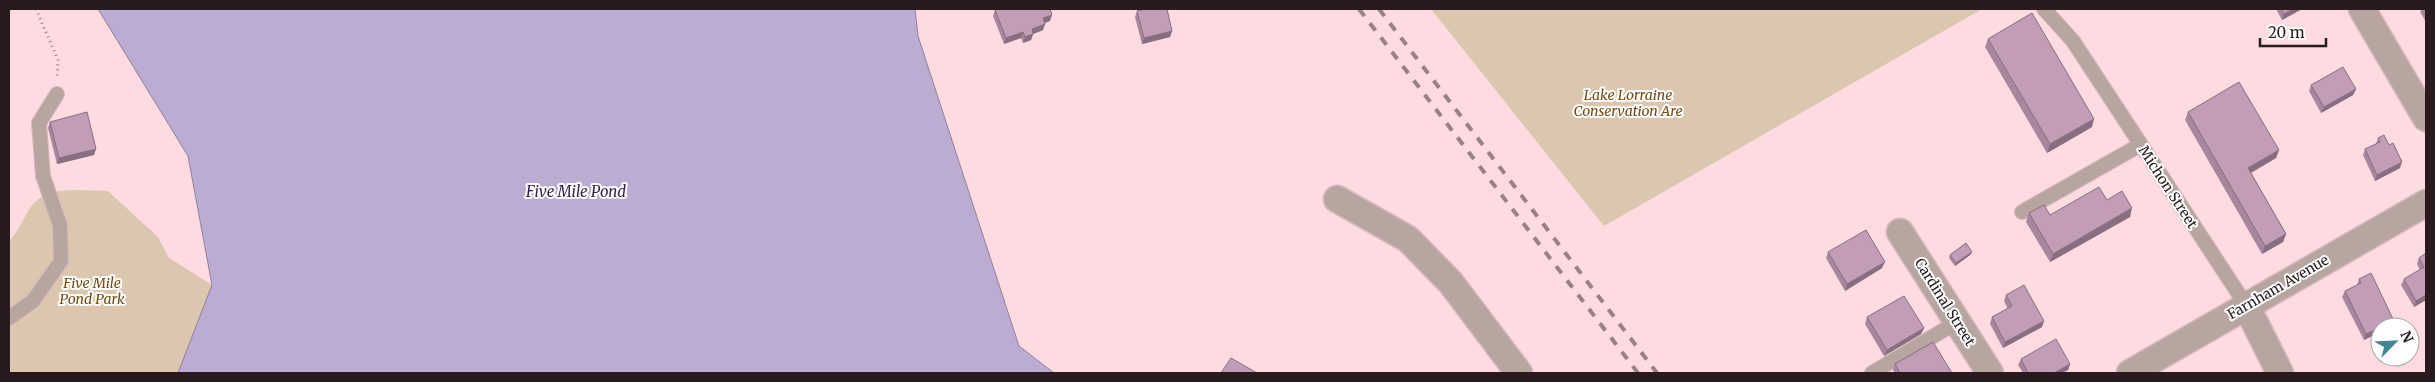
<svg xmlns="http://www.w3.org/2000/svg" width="2435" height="382" viewBox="0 0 2435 382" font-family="Merriweather,serif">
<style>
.green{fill:#dbc6af}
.water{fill:#bdacd2;stroke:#91809c}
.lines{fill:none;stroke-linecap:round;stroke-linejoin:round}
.service-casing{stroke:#d7b8bd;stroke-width:16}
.minor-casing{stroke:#d7b8bd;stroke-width:29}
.path{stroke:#998084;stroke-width:3;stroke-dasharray:1 4;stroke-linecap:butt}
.service{stroke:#b7a5a0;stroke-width:14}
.minor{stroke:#b7a5a0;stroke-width:26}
.rail{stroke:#9a8185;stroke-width:4;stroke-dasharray:9 9;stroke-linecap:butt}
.wall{fill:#a7879d}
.shaded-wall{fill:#886e80}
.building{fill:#c29db7;stroke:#886e80}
.labels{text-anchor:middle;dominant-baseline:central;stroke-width:4;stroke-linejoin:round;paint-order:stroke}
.park-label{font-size:14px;font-style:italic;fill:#734a12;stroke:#fff}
.street-label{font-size:14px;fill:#291a1d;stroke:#fff}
.water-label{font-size:15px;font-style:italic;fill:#351c4c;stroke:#fff}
</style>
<rect width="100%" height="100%" fill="#fddbe0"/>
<g class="green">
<polygon points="1431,9 1982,9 1604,226"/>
<path d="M108 191 158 237 169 258 212 285 189 373H9V241C19 231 23 219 30 208 46 184 84 191 108 191Z"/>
</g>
<polygon class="water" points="98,9 915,9 918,36 1019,346 1054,373 178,373 212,285 188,156"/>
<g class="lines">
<g class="service-casing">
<g id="service">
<polyline points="2044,9 2073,41 2246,305"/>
<polyline points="2022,212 2140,145"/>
<polyline points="9,318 33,301 61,261 60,225 43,176 39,123 57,94"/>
<polyline points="1872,373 1957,322"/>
</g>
</g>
<g class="minor-casing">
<g id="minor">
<polyline points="2362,9 2426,118"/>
<polyline points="1337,199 1408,239 1451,283 1519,373"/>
<polyline points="1900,232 1990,373"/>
<polyline points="2246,305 2280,373"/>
<polyline points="2130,373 2426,203"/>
</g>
</g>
<polyline class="path" points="36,9 58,60 57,79"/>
<use href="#service" class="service"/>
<use href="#minor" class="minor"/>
<g class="rail">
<polyline points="1359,9 1638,373"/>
<polyline points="1379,9 1657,373"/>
</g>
</g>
<g class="wall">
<polygon points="2276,9 2302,9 2282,20"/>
<polygon points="2422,9 2426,9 2426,22 2420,12"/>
<polygon points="995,10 1050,21 1045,23 1045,24 1043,30 1033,34 1031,40 1023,43 1021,38 1004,44 993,16"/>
<polygon points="1137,11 1172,31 1170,37 1142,44 1135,17"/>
<polygon points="1988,39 2092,127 2047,153 1985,47"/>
<polygon points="2311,85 2356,89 2353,95 2321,113 2309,91"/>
<polygon points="2188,112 2279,150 2276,158 2251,173 2286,234 2283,242 2262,254 2185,120"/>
<polygon points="50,122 94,155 57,164 48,128"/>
<polygon points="2378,138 2389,145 2400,168 2375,181 2363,155 2365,149 2376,144"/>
<polygon points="2107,200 2130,217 2050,262 2026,222 2029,213 2050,215"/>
<polygon points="1828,252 1882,268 1845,291 1826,258"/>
<polygon points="1972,252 1970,255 1955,266 1949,258 1950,255"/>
<polygon points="2426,253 2426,300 2414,307 2401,285 2404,279 2420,270 2417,264 2419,258"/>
<polygon points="2359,279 2392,327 2380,327 2380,332 2364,340 2342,297 2345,291 2357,285"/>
<polygon points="2006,295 2042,327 2003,348 1990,324 1992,317 2008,309 2004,301"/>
<polygon points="1867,317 1924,328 1921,334 1884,356 1865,324"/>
<polygon points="2021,359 2070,364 2068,370 2062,373 2023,373 2018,365"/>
<polygon points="1895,364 1952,373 1895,373 1893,370"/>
</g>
<g class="shaded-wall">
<polygon points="2293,9 2302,9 2282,20 2284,14"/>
<polygon points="1052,15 1050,21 1041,24 1043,18"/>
<polygon points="1045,24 1043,30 1033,34 1031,40 1023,43 1025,37 1032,29"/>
<polygon points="1172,31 1170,37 1142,44 1144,38"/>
<polygon points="1023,32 1021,38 1004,44 1006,38"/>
<polygon points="2356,89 2353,95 2321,113 2324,107"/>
<polygon points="2094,119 2092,127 2047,153 2050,144"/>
<polygon points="96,149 94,155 57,164 59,158"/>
<polygon points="2279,150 2276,158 2245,176 2248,168"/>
<polygon points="2402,162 2400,168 2375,181 2377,175"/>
<polygon points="2132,208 2130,217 2050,262 2053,254"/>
<polygon points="2286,234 2283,242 2262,254 2265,246"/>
<polygon points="1972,252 1970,255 1955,266 1956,263"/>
<polygon points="1885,262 1882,268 1845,291 1847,284"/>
<polygon points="2426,295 2426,300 2414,307 2416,301"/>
<polygon points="2044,321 2042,327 2003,348 2005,342"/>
<polygon points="2394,321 2391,327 2381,327"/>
<polygon points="2380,327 2380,332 2364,340 2366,334"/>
<polygon points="1924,328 1921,334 1884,356 1887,350"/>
<polygon points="2070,364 2068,370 2062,373 2054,373"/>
</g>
<g class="building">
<polygon points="998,9 1050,9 1052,15 1043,18 1045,24 1032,29 1033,34 1025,37 1023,32 1006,38 995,10"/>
<polygon points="1145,9 1167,9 1172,31 1144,38 1137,11"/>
<polygon points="2281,9 2293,9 2284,14"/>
<polygon points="2032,13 2094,119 2050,144 1988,39"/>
<polygon points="2343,67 2356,89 2324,107 2311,85"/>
<polygon points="2239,82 2279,150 2248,168 2286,234 2265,246 2188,112"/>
<polygon points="87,112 96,149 59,158 50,122"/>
<polygon points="2384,135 2389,145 2393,143 2402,162 2377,175 2365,149 2380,142 2378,138"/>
<polygon points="2099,187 2107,200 2122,191 2132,208 2053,254 2029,213 2044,205 2050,215"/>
<polygon points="1866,230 1885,262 1847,284 1828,252"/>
<polygon points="1966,243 1972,252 1956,263 1950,255"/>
<polygon points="2426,253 2426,295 2416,301 2404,279 2424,267 2419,258"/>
<polygon points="2371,273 2394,321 2366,334 2345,291 2361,283 2359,279"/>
<polygon points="2024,285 2044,321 2005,342 1992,317 2012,306 2006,295"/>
<polygon points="1904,296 1924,328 1887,350 1867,317"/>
<polygon points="2056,339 2070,364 2054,373 2028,373 2021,359"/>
<polygon points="1933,342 1952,373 1900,373 1895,364"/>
<polygon points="1231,358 1257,373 1221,373"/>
</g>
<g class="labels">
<g class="park-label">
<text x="1628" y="95">Lake Lorraine<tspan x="1628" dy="16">Conservation Are</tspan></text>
<text x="92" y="283">Five Mile<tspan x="92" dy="16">Pond Park</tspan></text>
</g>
<g class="street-label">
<text transform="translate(2168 187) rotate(57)">Michon Street</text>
<text transform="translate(2278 287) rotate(-30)">Farnham Avenue</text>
<text transform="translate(1945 302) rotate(58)">Cardinal Street</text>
</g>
<g class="water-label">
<text x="576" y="191">Five Mile Pond</text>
</g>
</g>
<rect width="2435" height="382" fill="none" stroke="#291a1d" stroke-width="20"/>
<g transform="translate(2395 342) rotate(66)"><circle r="24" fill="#ffffff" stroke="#a9a3a5"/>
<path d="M0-4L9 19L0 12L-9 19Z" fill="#408592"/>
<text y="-8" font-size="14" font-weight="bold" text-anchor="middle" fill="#291a1d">N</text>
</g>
<path d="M2260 38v8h66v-8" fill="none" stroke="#291a1d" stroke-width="2.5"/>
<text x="2268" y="38" font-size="15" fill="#291a1d" stroke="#ffffff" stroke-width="4" paint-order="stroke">20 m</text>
</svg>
